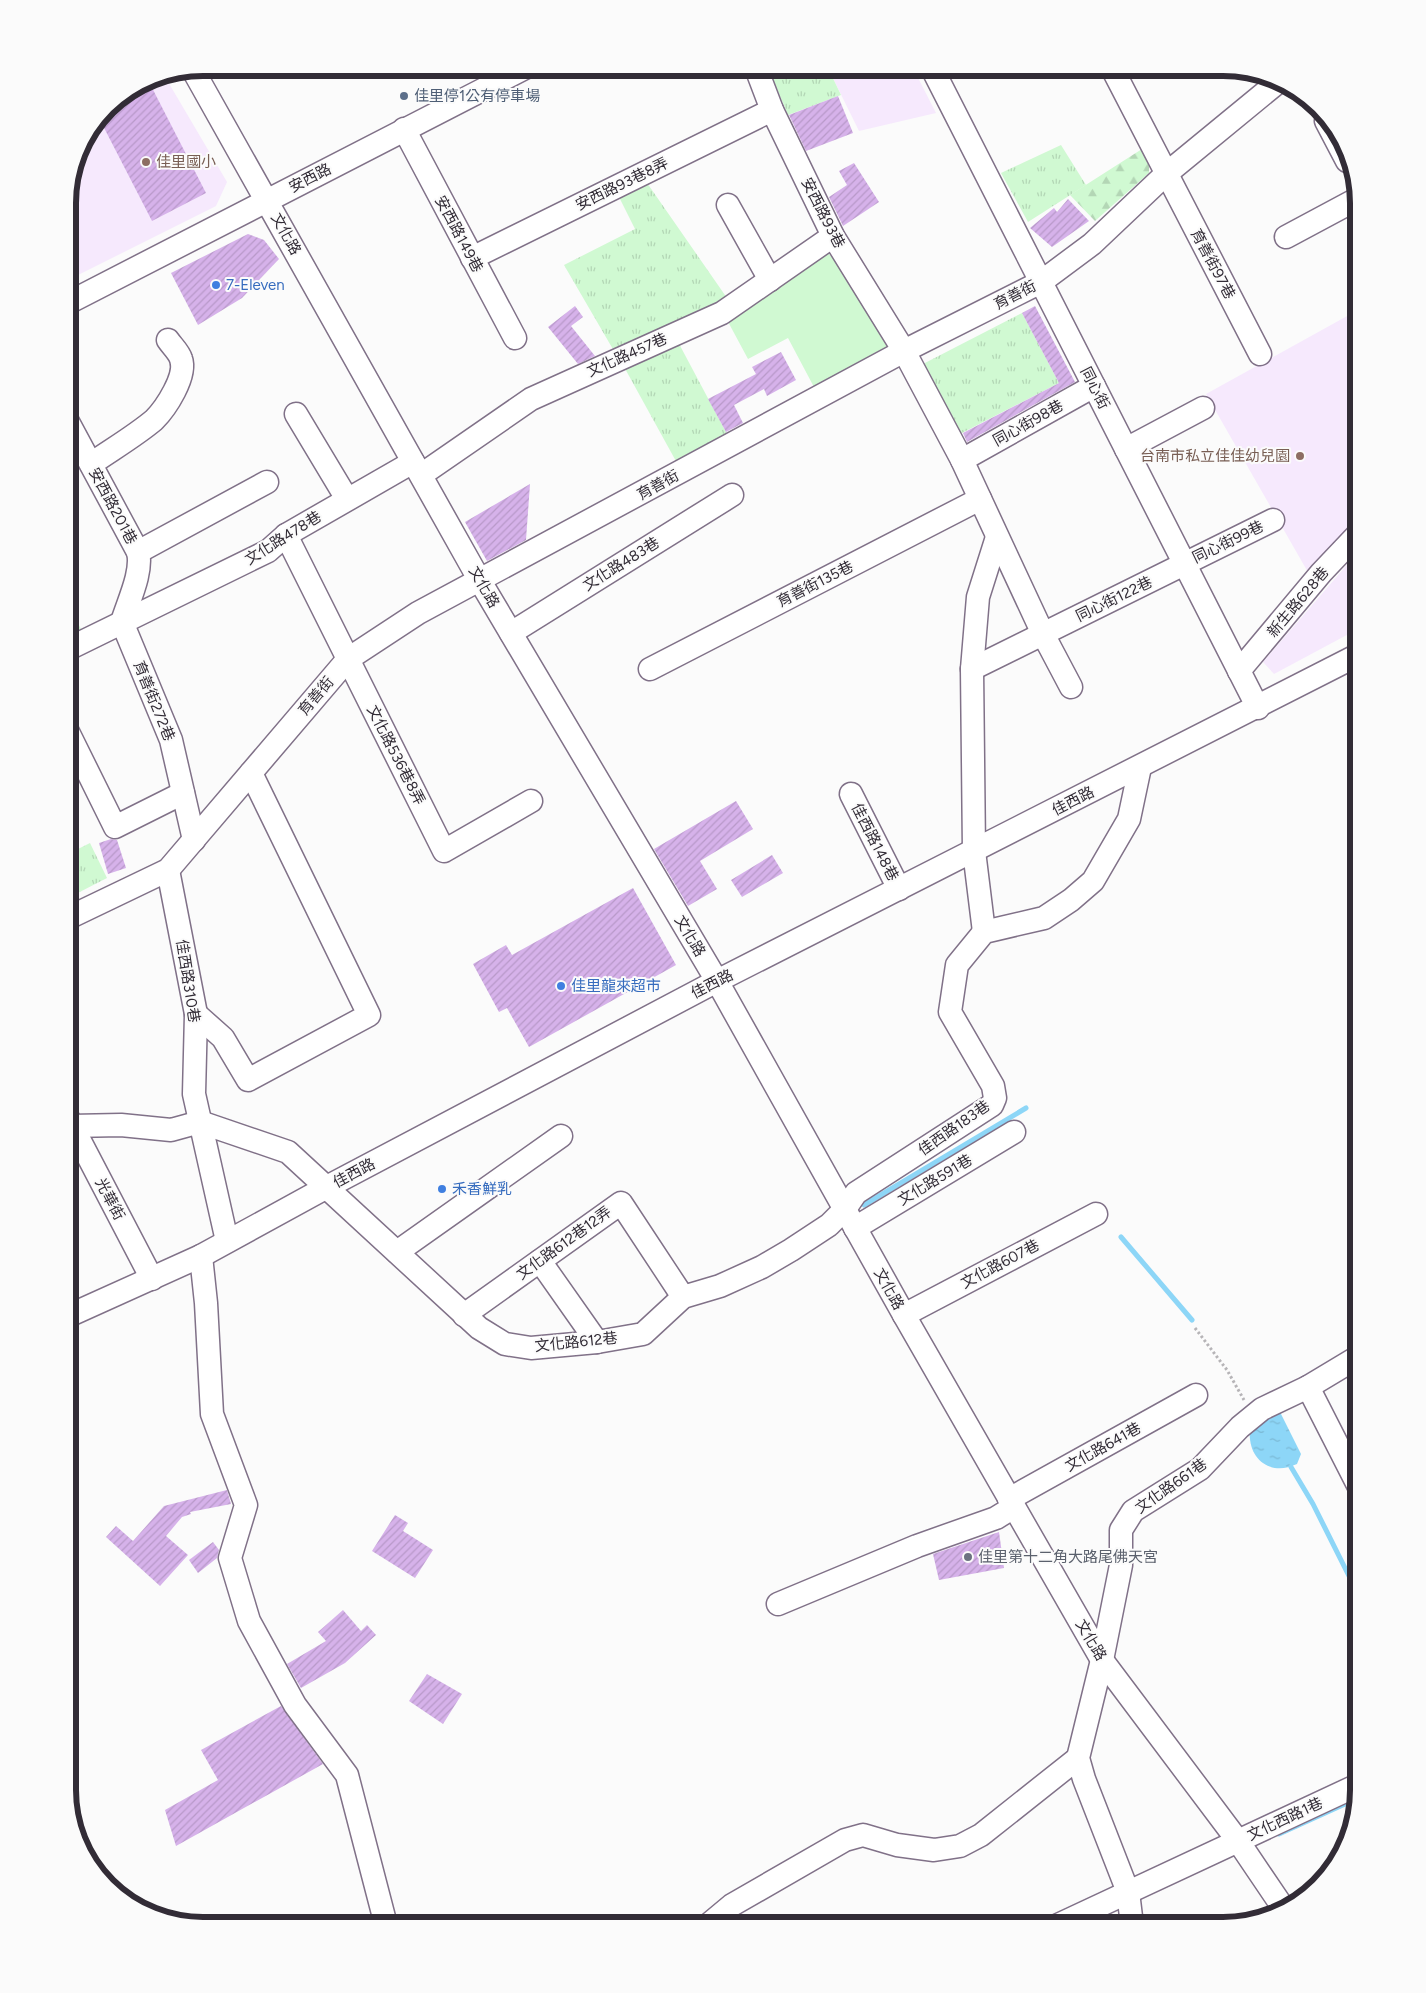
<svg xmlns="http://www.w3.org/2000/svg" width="1426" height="1993" viewBox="0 0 1426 1993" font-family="Figtree,'Noto Sans TC',sans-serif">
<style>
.built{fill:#f6e9fd}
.grass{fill:url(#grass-tufts)}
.forest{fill:url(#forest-firs)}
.green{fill:#d0f9d2}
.water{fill:url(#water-ripples)}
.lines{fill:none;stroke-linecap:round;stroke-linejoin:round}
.stream{stroke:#8dd6f7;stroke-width:5}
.building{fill:url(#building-hatch)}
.minor-casing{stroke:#807188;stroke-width:25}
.path{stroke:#b6b4b7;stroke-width:3;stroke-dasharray:2.5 2.5;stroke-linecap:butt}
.minor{stroke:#fff;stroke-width:22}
.service-dot{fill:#5c6f8a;stroke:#fbfbfb;stroke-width:2}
.education-dot{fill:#8d6e63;stroke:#fbfbfb;stroke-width:2}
.shop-dot{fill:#3f7fe0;stroke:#fbfbfb;stroke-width:2}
.worship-dot{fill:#6b7280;stroke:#fbfbfb;stroke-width:2}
.labels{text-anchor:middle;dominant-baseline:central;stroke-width:4;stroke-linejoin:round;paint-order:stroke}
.service-label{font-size:15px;fill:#4e5e75;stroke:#fbfbfb;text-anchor:start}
.education-label{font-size:15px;fill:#785e54;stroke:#fbfbfb;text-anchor:start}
.street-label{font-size:15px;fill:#322c36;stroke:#fbfbfb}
.shop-label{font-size:15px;fill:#366cbe;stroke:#fbfbfb;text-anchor:start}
.worship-label{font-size:15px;fill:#5b616d;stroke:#fbfbfb;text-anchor:start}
.rim{fill:none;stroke:#322c36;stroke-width:6}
</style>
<defs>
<pattern id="grass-tufts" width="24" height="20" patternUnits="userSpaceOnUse" patternTransform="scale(1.25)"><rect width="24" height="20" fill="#d0f9d2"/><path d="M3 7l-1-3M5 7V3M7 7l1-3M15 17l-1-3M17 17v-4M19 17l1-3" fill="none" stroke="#b3d6b5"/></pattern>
<pattern id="forest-firs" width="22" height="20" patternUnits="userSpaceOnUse" patternTransform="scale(1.25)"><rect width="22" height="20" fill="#d0f9d2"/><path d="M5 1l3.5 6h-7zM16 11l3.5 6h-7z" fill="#b3d6b5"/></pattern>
<pattern id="water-ripples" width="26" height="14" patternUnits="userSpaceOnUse" patternTransform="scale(1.25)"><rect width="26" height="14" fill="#8dd6f7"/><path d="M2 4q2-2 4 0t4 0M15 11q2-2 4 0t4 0" fill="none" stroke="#7ab8d4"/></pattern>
<pattern id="building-hatch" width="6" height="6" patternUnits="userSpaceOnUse" patternTransform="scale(1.25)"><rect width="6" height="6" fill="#d6b2ea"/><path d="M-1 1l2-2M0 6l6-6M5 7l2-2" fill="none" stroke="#b899c9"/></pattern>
</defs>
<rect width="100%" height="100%" fill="#fbfbfb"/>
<g class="built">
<polygon points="828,68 913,68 936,113 859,131"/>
<polygon points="164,75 227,182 216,206 68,280 68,194 82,143 114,101 152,78"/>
<polygon points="1358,310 1358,519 1309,574 1206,394"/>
<polygon points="1358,552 1358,629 1274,674 1263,662"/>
</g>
<g class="grass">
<polygon points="768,68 828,68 841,95 788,115"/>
<polygon points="1061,145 1086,185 1028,222 1001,173"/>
<polygon points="645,180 727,298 614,351 564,265 635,229 617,193"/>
<polygon points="1022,313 1059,383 960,434 923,364"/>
<polygon points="677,340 728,436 677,463 623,365"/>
<polygon points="90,843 107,878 68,898 68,854"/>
</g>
<polygon class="forest" points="1142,149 1149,164 1149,173 1095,221 1070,195"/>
<g class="green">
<polygon points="824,248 863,294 890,348 815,389 788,338 748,359 726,318"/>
<polygon points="68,605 81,629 68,636"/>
</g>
<path class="water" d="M1279 1410 1301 1454 1297 1464C1269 1477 1247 1458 1250 1429Z"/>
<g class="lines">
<g class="stream">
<polyline points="864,1205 1026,1108"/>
<polyline points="1121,1237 1192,1320"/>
<polyline points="1291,1467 1313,1504 1358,1594"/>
<polyline points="1279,1834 1356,1799"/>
</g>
</g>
<g class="building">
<polygon points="148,80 206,193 152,221 100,120 114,101"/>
<polygon points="838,96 853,133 806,151 789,115"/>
<polygon points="854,163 879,202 843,226 829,197 847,185 839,171"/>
<polygon points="1068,199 1089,221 1052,247 1030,228 1054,208 1057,212"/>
<polygon points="248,234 264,240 279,259 242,298 198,325 171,273"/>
<polygon points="575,306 583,317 571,326 595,356 578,364 548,327"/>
<polygon points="1035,306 1075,382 967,442 963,433 1059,383 1022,313"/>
<polygon points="781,352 796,380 767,396 764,389 734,405 743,423 726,432 708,399 756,374 752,367"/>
<polygon points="530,484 526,540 487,561 465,522"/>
<polygon points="736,801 753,829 700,861 717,889 688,906 654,849"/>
<polygon points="111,839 117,840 126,868 108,874 99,843"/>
<polygon points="772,855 783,873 742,897 731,880"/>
<polygon points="633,888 676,965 529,1047 507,1008 499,1012 473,964 506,945 512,955"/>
<polygon points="227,1490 231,1504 190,1512 191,1514 182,1517 166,1536 188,1555 160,1586 106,1537 116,1526 133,1541 164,1506"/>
<polygon points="395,1515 408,1523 403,1531 433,1550 415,1578 372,1551"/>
<polygon points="999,1532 1004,1568 939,1580 933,1554"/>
<polygon points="213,1542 219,1550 217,1558 198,1573 189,1560"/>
<polygon points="343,1610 361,1631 367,1625 376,1635 345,1663 301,1688 287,1664 326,1641 318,1632"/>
<polygon points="427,1674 462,1694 443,1724 409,1701"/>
<polygon points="281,1706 323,1764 176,1846 165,1810 218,1780 201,1750"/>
</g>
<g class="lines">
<g class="minor-casing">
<g id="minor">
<polyline points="756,68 772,110 833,236 904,351 962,460 1043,634 1071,687"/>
<polyline points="932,68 1258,708"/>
<polyline points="1112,68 1260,354"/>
<polyline points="193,70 480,581 717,981 904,1315 1102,1660 1238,1841 1284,1909"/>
<polyline points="1326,121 1347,161"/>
<polyline points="404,129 515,338"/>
<polyline points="728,205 770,280"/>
<polyline points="1286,237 1357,199"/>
<polyline points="472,258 772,110"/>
<polyline points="68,303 525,68"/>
<polyline points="296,414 347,499"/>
<path d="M68 422 138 552C143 572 128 602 122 622"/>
<polyline points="1126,449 1203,408"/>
<polyline points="962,460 1094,386"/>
<path d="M91 464C111 450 135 436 154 420 166 408 187 376 181 359 179 352 172 346 168 340"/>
<polyline points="421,475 531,399 722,313 833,236"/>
<polyline points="286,535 444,851 531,801"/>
<polyline points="138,552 267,482"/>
<polyline points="122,622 171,740 194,840"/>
<polyline points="511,633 732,495"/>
<polyline points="68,649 268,551 286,535 413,462"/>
<polyline points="650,669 980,499"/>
<polyline points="972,669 1273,520"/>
<polyline points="1239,671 1321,573 1358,534"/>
<polyline points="68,732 115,827 183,793"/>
<polyline points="851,794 899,889"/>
<polyline points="168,870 196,1014 194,1094 227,1241"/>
<polyline points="68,918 168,870 348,659 418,613 904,351 1041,282 1092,244 1166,174 1278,82"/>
<polyline points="984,932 974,851 972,669 978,597 997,537"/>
<polyline points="196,1014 223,1038 248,1080 369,1015 251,773"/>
<polyline points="68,1118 152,1279"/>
<polyline points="71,1126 121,1125 171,1130 200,1122 288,1152 479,1328 505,1344 531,1348 597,1342 643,1334 683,1297 720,1286 762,1267 791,1250 829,1225 845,1209 856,1193 992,1105 995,1098 993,1086 950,1012 957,965 984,932 1044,918 1071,900 1093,881 1129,819 1140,767"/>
<polyline points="855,1228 1014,1132"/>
<polyline points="397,1252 561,1136"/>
<polyline points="201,1256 206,1303 212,1414 246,1505 230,1558 249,1621 295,1705 347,1775 386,1925"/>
<polyline points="540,1261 597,1342"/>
<polyline points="464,1315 621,1203 683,1297"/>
<polyline points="904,1315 1096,1214"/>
<polyline points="68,1316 201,1256 327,1187 717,981 1358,655"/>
<polyline points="1308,1387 1358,1485"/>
<polyline points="1009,1499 1196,1395"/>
<polyline points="778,1604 917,1546 996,1518 1014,1507"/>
<polyline points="708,1925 732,1905 845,1840 863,1835 897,1845 934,1850 960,1846 981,1835 1078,1758"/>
<polyline points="1058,1925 1358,1785"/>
<polyline points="1132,1925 1128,1892 1084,1779 1078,1758 1102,1660 1121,1565 1121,1530 1133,1511 1200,1469 1240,1427 1262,1409 1308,1387 1358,1357"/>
</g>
</g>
<g class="path">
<polyline points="68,617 73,626"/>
<polyline points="1195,1328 1227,1370 1244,1400"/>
</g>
<use href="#minor" class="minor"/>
</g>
<circle class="service-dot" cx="404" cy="96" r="5"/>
<g class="education-dot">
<circle cx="146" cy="162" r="5"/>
<circle cx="1300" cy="456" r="5"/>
</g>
<g class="shop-dot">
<circle cx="216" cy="285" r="5"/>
<circle cx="561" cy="986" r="5"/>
<circle cx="442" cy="1189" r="5"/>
</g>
<circle class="worship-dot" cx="968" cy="1557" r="5"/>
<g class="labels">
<g class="service-label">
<text x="414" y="96">佳里停1公有停車場</text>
</g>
<g class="education-label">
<text x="156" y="162">佳里國小</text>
<text x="1290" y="456" text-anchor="end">台南市私立佳佳幼兒園</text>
</g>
<g class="street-label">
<text transform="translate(310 178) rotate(-27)">安西路</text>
<text transform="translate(622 184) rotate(-26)">安西路93巷8弄</text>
<text transform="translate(823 213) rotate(63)">安西路93巷</text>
<text transform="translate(286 234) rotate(61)">文化路</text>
<text transform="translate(459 234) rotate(62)">安西路149巷</text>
<text transform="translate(1213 264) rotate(62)">育善街97巷</text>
<text transform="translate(1015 295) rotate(-27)">育善街</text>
<text transform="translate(627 355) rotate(-24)">文化路457巷</text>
<text transform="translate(1095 388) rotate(63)">同心街</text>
<text transform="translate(1028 423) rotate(-29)">同心街98巷</text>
<text transform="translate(658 485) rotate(-29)">育善街</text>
<text transform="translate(113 506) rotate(62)">安西路201巷</text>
<text transform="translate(283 538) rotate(-32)">文化路478巷</text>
<text transform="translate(1228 542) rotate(-26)">同心街99巷</text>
<text transform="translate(621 564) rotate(-32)">文化路483巷</text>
<text transform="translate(815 584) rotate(-27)">育善街135巷</text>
<text transform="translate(484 587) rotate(60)">文化路</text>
<text transform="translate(1114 599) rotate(-26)">同心街122巷</text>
<text transform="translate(1298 602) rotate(-50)">新生路628巷</text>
<text transform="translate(316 696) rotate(-50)">育善街</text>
<text transform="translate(154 701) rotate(68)">育善街272巷</text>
<text transform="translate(396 755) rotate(63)">文化路536巷8弄</text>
<text transform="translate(1073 801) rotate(-27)">佳西路</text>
<text transform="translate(875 842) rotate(63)">佳西路148巷</text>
<text transform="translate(690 936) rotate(59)">文化路</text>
<text transform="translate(188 981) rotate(81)">佳西路310巷</text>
<text transform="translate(712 984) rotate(-27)">佳西路</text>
<text transform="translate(954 1128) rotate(-35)">佳西路183巷</text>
<text transform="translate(354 1173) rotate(-28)">佳西路</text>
<text transform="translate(935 1180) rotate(-31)">文化路591巷</text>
<text transform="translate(110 1199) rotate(62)">光華街</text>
<text transform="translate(564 1243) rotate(-36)">文化路612巷12弄</text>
<text transform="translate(1000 1264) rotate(-28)">文化路607巷</text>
<text transform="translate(889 1289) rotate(61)">文化路</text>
<text transform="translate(576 1342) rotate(-6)">文化路612巷</text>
<text transform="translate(1103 1447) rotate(-29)">文化路641巷</text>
<text transform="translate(1171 1486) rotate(-35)">文化路661巷</text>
<text transform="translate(1091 1640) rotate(59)">文化路</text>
<text transform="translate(1285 1819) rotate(-25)">文化西路1巷</text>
</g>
<g class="shop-label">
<text x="226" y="285">7-Eleven</text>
<text x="571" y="986">佳里龍來超市</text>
<text x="452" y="1189">禾香鮮乳</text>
</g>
<g class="worship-label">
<text x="978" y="1557">佳里第十二角大路尾佛天宮</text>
</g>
</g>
<path d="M0 0H1426V1993H0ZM203 76H1223A127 127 0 0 1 1350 203V1790A127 127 0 0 1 1223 1917H203A127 127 0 0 1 76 1790V203A127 127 0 0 1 203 76Z" fill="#fbfbfb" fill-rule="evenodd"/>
<path class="rim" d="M203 76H1223A127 127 0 0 1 1350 203V1790A127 127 0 0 1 1223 1917H203A127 127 0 0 1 76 1790V203A127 127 0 0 1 203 76Z"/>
</svg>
